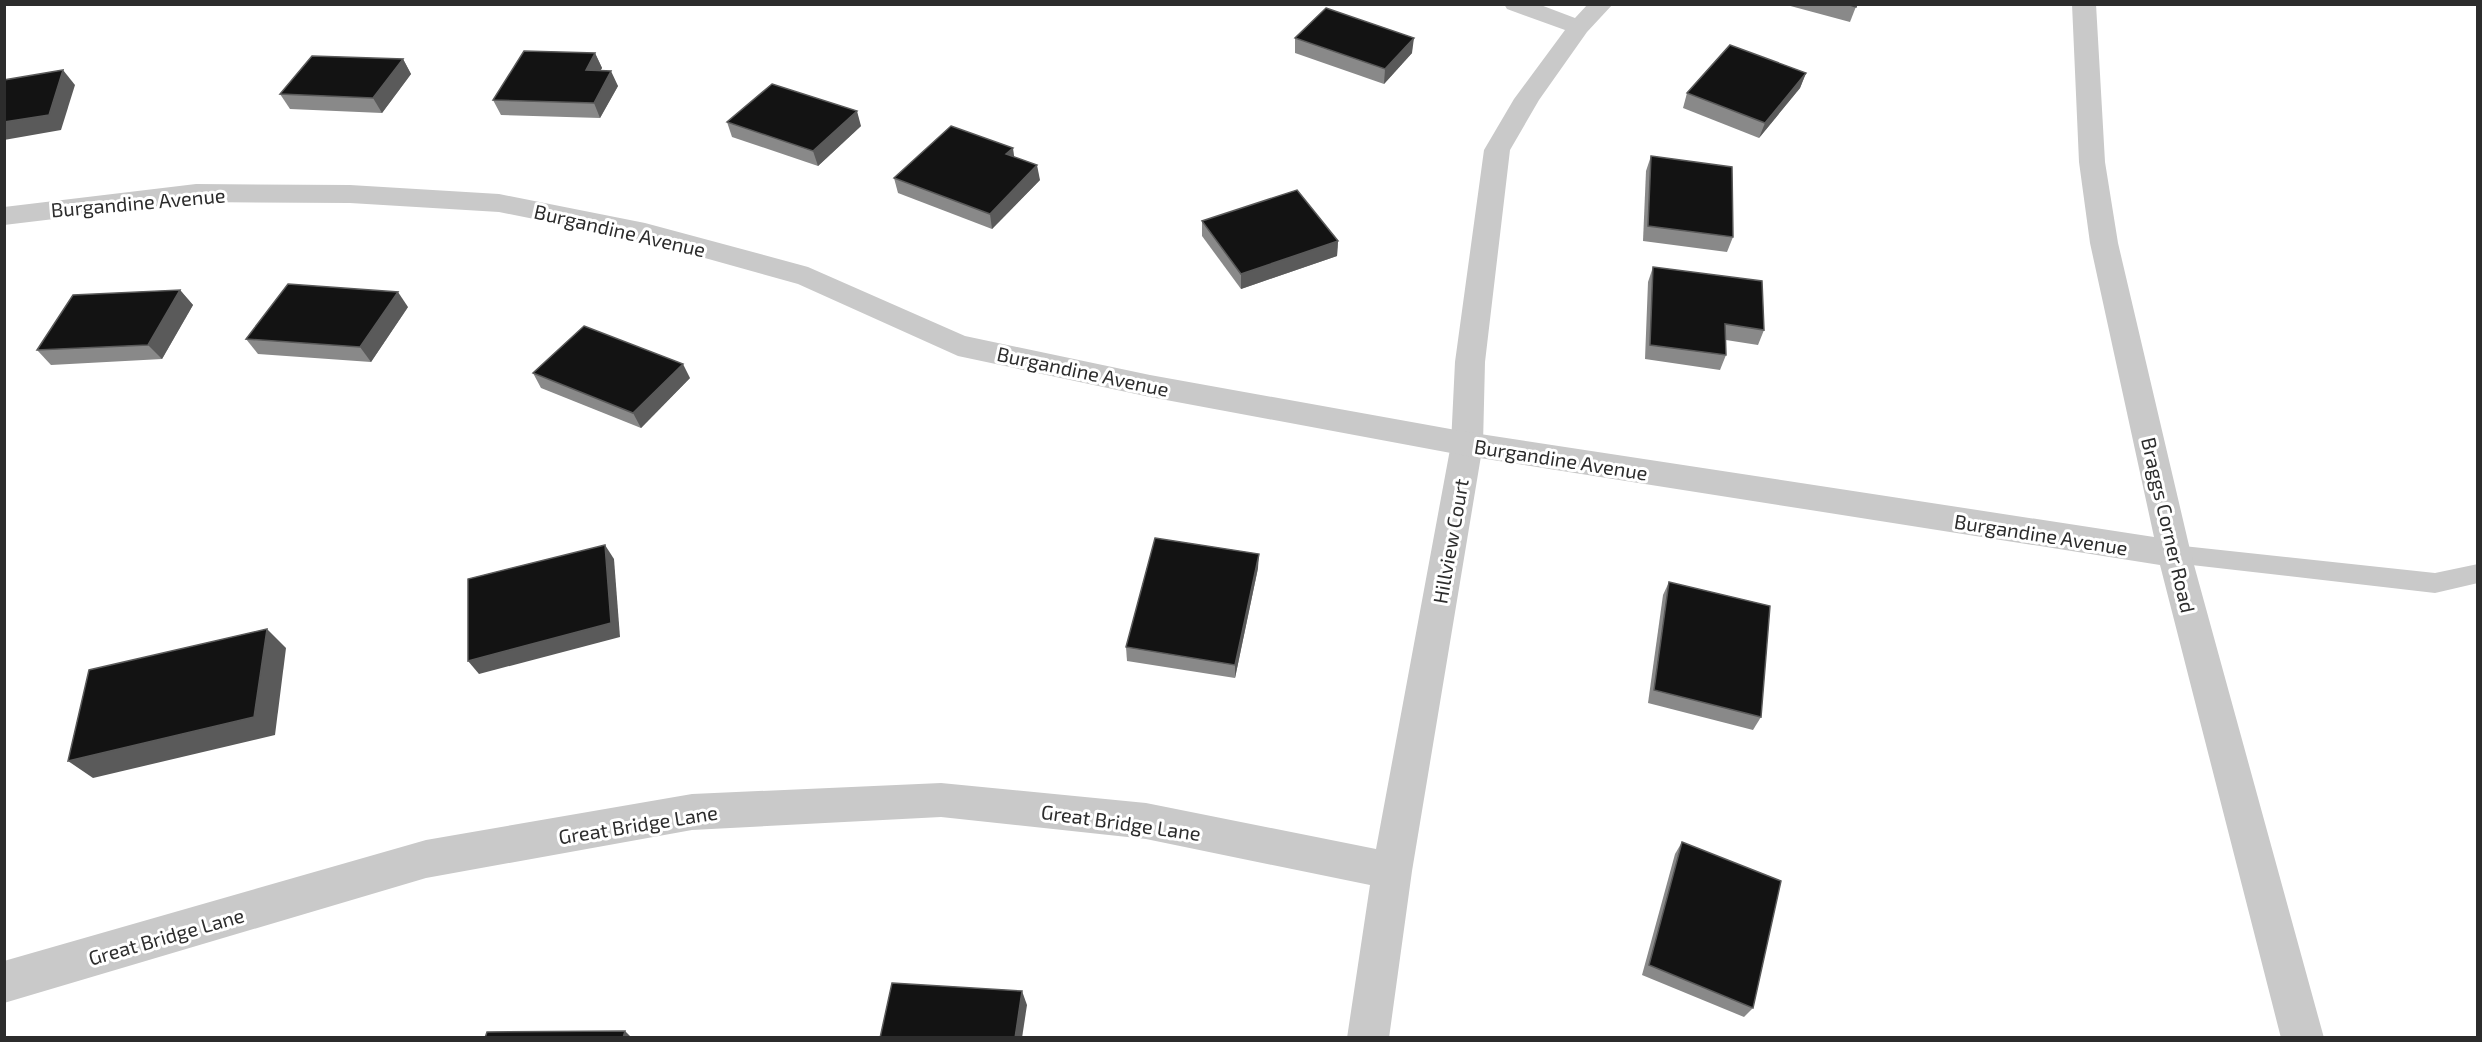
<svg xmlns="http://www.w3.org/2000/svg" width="2482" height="1042" viewBox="0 0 2482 1042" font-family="'Exo 2',sans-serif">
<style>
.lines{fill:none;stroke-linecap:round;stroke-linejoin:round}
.service{fill:#c9c9c9;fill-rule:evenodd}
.minor{fill:#c9c9c9;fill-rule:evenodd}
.tertiary{fill:#c9c9c9;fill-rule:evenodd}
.wall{fill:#898989}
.shaded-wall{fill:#5a5a5a}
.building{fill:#131313;stroke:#5a5a5a;stroke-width:1.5}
.labels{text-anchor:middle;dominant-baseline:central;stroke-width:6;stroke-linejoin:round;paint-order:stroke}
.street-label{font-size:20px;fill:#2c2c2c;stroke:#fff}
</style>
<rect width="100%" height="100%" fill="#fff"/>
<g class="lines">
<polygon class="service" points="2174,545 2435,573 2478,564 2478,583 2435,593 2174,563 2166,561 2163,554 2166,547"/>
<polygon class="minor" points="1504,4 1538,4 1575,18 1588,4 1613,4 1587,32 1539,100 1510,150 1485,362 1483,444 1412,871 1389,1038 1347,1038 1370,885 1146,839 941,817 692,830 426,878 4,1003 4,961 426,840 692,794 941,783 1146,803 1376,849 1451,444 1455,362 1484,150 1514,99 1565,30 1507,9"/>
<polygon class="tertiary" points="2072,4 2096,4 2105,162 2118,243 2191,554 2324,1038 2281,1038 2160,565 1467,456 1150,397 958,356 798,284 644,241 499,212 350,203 196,202 4,225 4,207 196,184 350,185 499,194 645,223 808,267 965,336 1150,375 1467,432 2154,537 2090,243 2079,162"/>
</g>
<g class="wall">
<polygon points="1783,4 1857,4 1850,22"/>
<polygon points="1295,38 1412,53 1384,84 1295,53"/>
<polygon points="595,53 602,68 600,71 618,86 600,118 501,115 493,100"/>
<polygon points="403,59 411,74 382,113 290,109 280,94"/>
<polygon points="1806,73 1800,88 1759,138 1683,108 1687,93"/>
<polygon points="727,122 861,126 818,166 732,137"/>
<polygon points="1651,156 1733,237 1727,252 1643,241 1646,171"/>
<polygon points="894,178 1040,180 992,229 898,193"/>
<polygon points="1202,221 1338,241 1337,256 1241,289 1202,236"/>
<polygon points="1653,267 1764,330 1758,345 1726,340 1726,355 1720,370 1645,359 1648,282"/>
<polygon points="180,290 193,305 162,359 51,365 37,350"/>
<polygon points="408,307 371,362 258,354 246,339"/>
<polygon points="533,373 690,378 641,428 541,388"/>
<polygon points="1258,568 1235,678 1127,661 1126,647"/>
<polygon points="1669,582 1761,717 1753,730 1648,703 1663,595"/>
<polygon points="1682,842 1753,1008 1744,1017 1642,975 1675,854"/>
</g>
<g class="shaded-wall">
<polygon points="1414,38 1412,53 1384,84 1385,69"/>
<polygon points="595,53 602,68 592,85 586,70"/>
<polygon points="403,59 411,74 382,113 373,98"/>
<polygon points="63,70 75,85 61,130 4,140 4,122"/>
<polygon points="611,71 618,86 600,118 594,103"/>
<polygon points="1806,73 1800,88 1759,138 1765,123"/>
<polygon points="857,111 861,126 818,166 813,151"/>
<polygon points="1013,148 1015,163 1006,154"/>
<polygon points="1037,165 1040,180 992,229 990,214"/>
<polygon points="1338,241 1337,256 1241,289 1241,274"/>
<polygon points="180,290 193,305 162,359 148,345"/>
<polygon points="398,292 408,307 371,362 360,347"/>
<polygon points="683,364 690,378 641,428 633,413"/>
<polygon points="605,545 614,559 620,637 479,674 468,661"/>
<polygon points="1259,554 1258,568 1235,678 1235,665"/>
<polygon points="267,629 286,648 275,735 93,778 68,761"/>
<polygon points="1022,991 1027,1005 1022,1038 1015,1038"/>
<polygon points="625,1031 632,1038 623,1038"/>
</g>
<g class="building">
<polygon points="1847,4 1857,4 1856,7"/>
<polygon points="1326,8 1414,38 1385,69 1295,38"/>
<polygon points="1730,45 1806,73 1765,123 1687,93"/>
<polygon points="524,51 595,53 586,70 611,71 594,103 493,100"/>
<polygon points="312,56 403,59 373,98 280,94"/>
<polygon points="63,70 49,115 4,122 4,80"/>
<polygon points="772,84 857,111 813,151 727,122"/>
<polygon points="951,126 1013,148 1006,154 1037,165 990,214 894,178"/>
<polygon points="1651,156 1732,167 1733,237 1648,226"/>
<polygon points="1297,190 1338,241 1241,274 1202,221"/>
<polygon points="1653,267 1762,281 1764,330 1725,324 1726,355 1650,345"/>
<polygon points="288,284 398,292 360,347 246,339"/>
<polygon points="180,290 148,345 37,350 73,295"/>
<polygon points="584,326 683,364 633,413 533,373"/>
<polygon points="1155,538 1259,554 1235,665 1126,647"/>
<polygon points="605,545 611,623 468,661 468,579"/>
<polygon points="1669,582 1770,606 1761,717 1654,690"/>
<polygon points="267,629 254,717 68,761 89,670"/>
<polygon points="1682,842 1781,881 1753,1008 1649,965"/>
<polygon points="892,983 1022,991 1015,1038 880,1038"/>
<polygon points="625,1031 623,1038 485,1038 487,1032"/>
</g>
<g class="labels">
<g class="street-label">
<text transform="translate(138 202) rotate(-5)">Burgandine Avenue</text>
<text transform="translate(620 230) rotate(13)">Burgandine Avenue</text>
<text transform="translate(1083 371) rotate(12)">Burgandine Avenue</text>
<text transform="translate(1561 459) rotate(9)">Burgandine Avenue</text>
<text transform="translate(2169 525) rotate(77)">Braggs Corner Road</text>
<text transform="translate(2041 534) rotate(9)">Burgandine Avenue</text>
<text transform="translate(1450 541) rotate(-80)">Hillview Court</text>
<text transform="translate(1121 822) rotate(8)">Great Bridge Lane</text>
<text transform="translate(638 824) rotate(-9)">Great Bridge Lane</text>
<text transform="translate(166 936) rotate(-16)">Great Bridge Lane</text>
</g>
</g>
<rect width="2482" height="1042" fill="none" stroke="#2c2c2c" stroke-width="12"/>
</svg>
